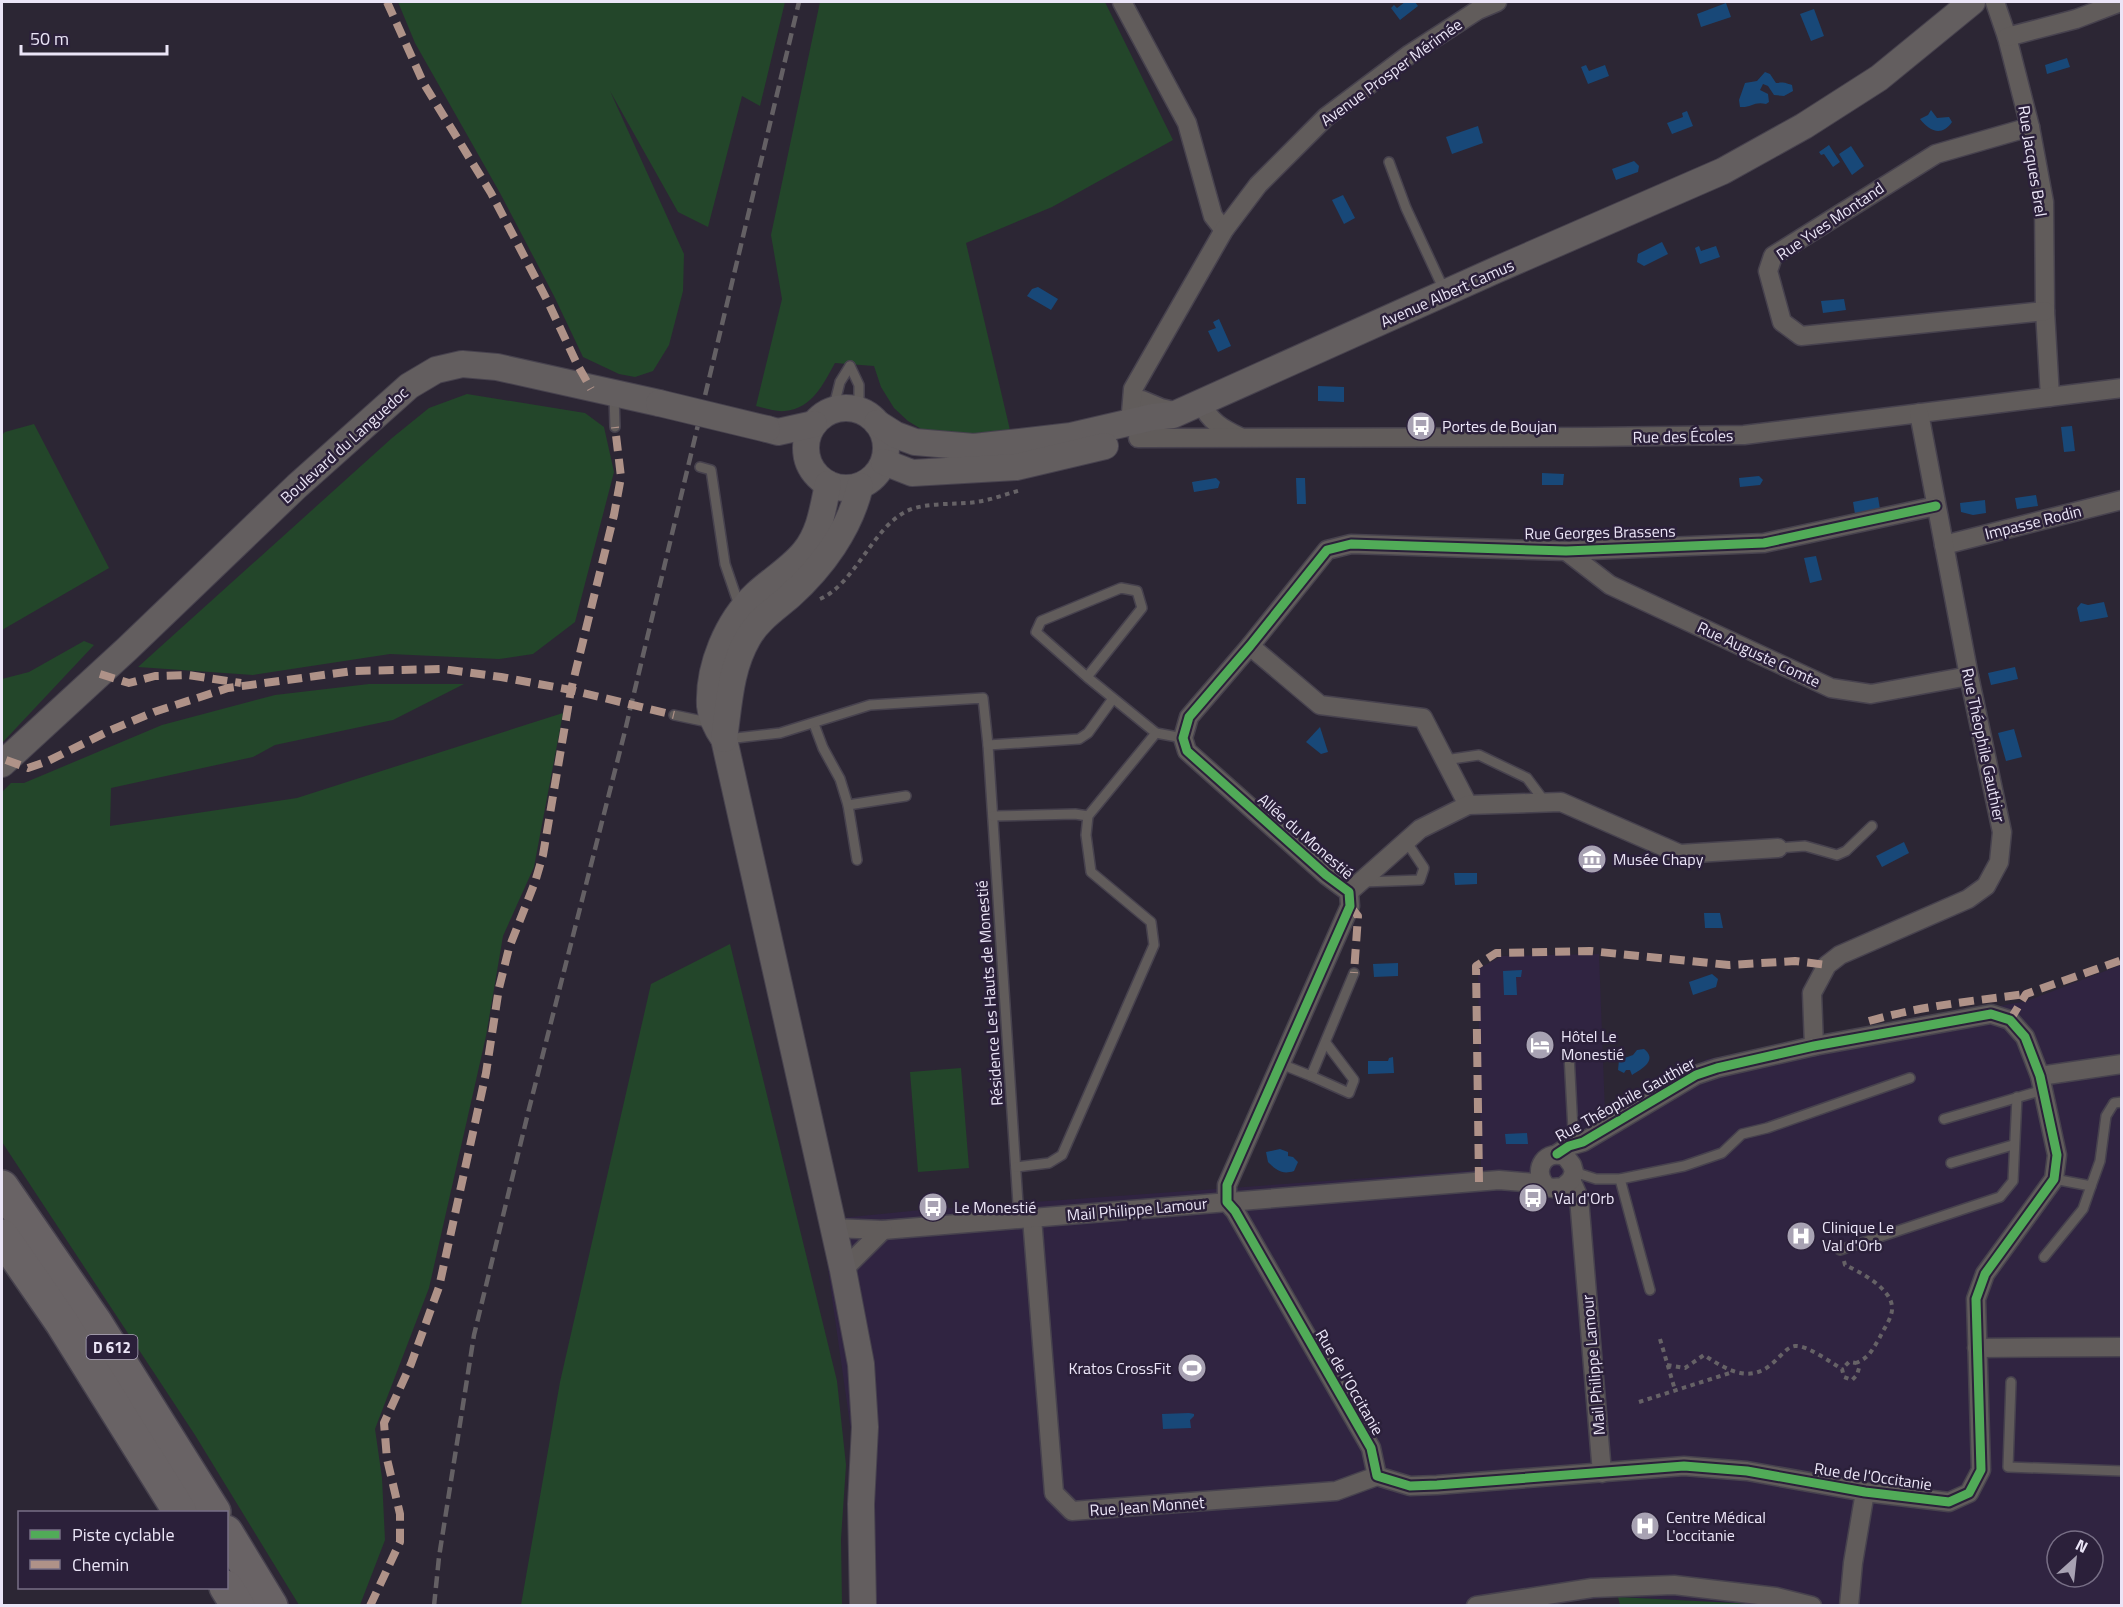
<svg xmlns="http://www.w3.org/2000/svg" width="2123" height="1607" viewBox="0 0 2123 1607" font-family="'Titillium Web',sans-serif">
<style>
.built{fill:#302441;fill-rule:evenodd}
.green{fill:#23462a}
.water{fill:#184878}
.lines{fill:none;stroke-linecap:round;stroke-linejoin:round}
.lane-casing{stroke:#47424e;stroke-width:12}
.street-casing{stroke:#47424e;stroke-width:21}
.secondary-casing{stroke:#47424e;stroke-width:28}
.highway-casing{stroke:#47424e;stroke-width:36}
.path{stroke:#666266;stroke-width:4;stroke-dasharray:4.5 4.5;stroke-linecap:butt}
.lane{stroke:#615c5b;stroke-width:9}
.street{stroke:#615c5b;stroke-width:18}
.secondary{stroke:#635e5f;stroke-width:26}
.highway{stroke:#696365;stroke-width:33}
.rail{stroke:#646064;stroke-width:4.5;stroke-dasharray:12 6;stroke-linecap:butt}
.secondary-bridge-casing{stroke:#47424e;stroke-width:28;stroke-linecap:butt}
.secondary-bridge{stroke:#635e5f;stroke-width:26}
.quiet{stroke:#af9288;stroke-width:8;stroke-dasharray:15 8;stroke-linecap:butt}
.cycleway-casing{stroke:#2b203a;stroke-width:13}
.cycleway{stroke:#51ab58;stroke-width:9}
.labels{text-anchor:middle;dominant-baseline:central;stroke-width:5;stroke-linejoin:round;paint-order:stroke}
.shield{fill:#2b203a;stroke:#b1aabe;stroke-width:1.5}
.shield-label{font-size:15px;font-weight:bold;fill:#ebe5f7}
.street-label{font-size:16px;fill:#ebe5f7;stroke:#2b203a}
.poi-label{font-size:16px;fill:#ebe5f7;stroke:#2b203a;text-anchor:start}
</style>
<rect width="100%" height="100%" fill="#2c2634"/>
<path class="built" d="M1599 954 1605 1112 1707 1059 2027 1001 2121 965V1605L1783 1606 1618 1597 1512 1606 873 1605 863 1516 821 1220 921 1210 1481 1170 1478 969 1502 956ZM2057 1541H2093V1577H2057Z"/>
<g class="green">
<polygon points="398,2 785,2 760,106 742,96 708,227 678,212 610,91 684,254 683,291 669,345 653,371 635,377 619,374 583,357 554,296 500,193 415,43"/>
<path d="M820 2H1105L1173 140 1052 207 966 243 1010 430 1003 436 931 435 908 421 894 408 881 387 874 366 835 363C823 384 813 408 785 411 776 412 765 408 756 406L782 299 771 235Z"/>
<polygon points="467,394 585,413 604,427 614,472 575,622 533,654 499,659 390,654 253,675 138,667 392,438 429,408"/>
<polygon points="34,424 109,568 2,630 2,435 5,432"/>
<polygon points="84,641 94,645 2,743 2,679 29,672"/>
<polygon points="369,684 464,684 393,720 275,745 253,757 111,788 110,826 297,798 563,713 534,867 503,936 486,1036 429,1288 375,1429 382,1478 385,1540 360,1605 299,1605 195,1435 2,1142 2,792 11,783 24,783 162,725 275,695"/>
<polygon points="730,944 837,1381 846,1465 841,1539 842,1605 521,1605 560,1382 651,984"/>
<polygon points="961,1068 969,1168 918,1172 910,1072"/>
<polygon points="1618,1597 1774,1605 1775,1605 1620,1605"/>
</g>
<g class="water">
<polygon points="1405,2 1415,2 1418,6 1400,20 1391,8 1394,5 1397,8"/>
<polygon points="1726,3 1731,17 1701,27 1697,14"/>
<polygon points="1814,9 1824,36 1811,41 1800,14"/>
<polygon points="2067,58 2070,67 2047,74 2045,65"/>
<polygon points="1586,65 1589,71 1605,65 1609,76 1588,84 1581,67"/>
<path d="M1765 72 1770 74 1776 83C1786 82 1784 83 1792 85L1793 91 1784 96 1774 95 1768 86 1763 84 1760 90 1768 94 1769 102 1766 104C1754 101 1751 108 1740 107L1739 100 1745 83 1757 81Z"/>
<path d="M1931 110 1937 118 1949 117 1952 122C1942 137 1929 131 1920 119L1928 115Z"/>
<polygon points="1687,111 1693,126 1672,134 1667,123 1683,117 1682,113"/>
<polygon points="1478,126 1483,143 1452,154 1446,137"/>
<polygon points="1829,145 1840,162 1833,167 1824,154 1821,155 1819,152"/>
<polygon points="1851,146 1864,166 1852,175 1839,154"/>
<polygon points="1634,161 1639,166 1638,172 1616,180 1612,169"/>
<polygon points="1343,195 1355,218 1344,224 1332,200"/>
<polygon points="1662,242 1668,254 1644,266 1637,262 1638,254"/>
<polygon points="1699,246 1701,251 1716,246 1720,257 1700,264 1695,248"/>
<polygon points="1038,287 1058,299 1051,310 1027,296 1032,289"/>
<polygon points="1844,299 1846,310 1823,313 1821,301"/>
<polygon points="1219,319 1231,346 1218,352 1208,331 1216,328 1213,322"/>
<polygon points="1318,386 1344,387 1344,402 1318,401"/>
<polygon points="2072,426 2075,451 2064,452 2061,427"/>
<polygon points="1542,473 1564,474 1563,485 1542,485"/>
<polygon points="1759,476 1763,480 1760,485 1740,487 1739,478"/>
<polygon points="1216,478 1220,482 1218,488 1194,492 1192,482"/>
<polygon points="1296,478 1305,478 1306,504 1297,504"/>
<polygon points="2036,495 2038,506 2017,509 2015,498"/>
<polygon points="1878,497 1880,509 1855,514 1853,502"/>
<polygon points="1985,500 1986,513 1973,515 1961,512 1960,503"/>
<polygon points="1816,556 1822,580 1810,583 1804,558"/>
<polygon points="2104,602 2108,617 2080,622 2077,608 2081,603 2088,605"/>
<polygon points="2015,667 2018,679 1991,685 1988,673"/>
<polygon points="1320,727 1328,752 1321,754 1306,742"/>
<polygon points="2014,729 2022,757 2006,761 1998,733"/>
<polygon points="1904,842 1909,853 1882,867 1876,856"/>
<polygon points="1454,873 1477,873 1477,884 1455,885"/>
<polygon points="1704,913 1720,913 1723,928 1705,928"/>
<polygon points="1398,963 1398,976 1374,977 1373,964"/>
<polygon points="1522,970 1521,977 1516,977 1517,995 1504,995 1503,971"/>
<polygon points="1712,974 1718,979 1716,987 1693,995 1689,982"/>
<path d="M1644 1049C1658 1060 1642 1069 1632 1075L1630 1070H1626L1624 1073 1618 1070 1619 1060 1633 1055 1637 1050Z"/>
<polygon points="1393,1057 1394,1073 1368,1074 1368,1061 1388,1061 1389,1058"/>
<polygon points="1527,1133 1528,1144 1506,1144 1505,1134"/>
<path d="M1280 1149 1288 1152V1156L1293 1157 1298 1162 1294 1171C1282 1175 1276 1170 1268 1162L1266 1152Z"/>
<polygon points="1189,1413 1194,1414 1194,1416 1190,1420 1191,1428 1163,1429 1162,1414"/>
</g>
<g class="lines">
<g class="lane-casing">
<g id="lane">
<polyline points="1389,162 1406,208 1445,292"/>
<polyline points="850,366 859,385 859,410"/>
<polyline points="614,396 615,427"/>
<polyline points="833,410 840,382 850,366"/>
<polyline points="700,467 711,470 725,564 740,608"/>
<polyline points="1087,677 1036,632 1041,621 1121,588 1137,591 1142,608 1087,677 1156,733 1183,738"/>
<polyline points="674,715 712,723"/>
<polyline points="814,724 823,748 840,779 848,805 857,860"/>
<polyline points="727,739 780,733 870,705 983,698 988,745 1019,1219"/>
<polyline points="988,745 1079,739 1088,733 1112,700"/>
<polyline points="1445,760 1479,755 1527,778 1545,802"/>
<polyline points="848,805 906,796"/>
<polyline points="993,816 1075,814 1088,816"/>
<polyline points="1778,848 1805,846 1837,855 1846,851 1872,826"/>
<polyline points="1363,882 1420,880 1424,868 1406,841"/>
<polyline points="1569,1055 1573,1130 1583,1142"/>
<polyline points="1281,1064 1311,1076 1354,973"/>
<polyline points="1311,1076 1349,1093 1354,1080 1326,1043"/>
<polyline points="1944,1119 2043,1090"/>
<polyline points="1951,1163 2013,1145"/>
<polyline points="1016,1167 1049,1163 1062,1155 1154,945 1151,922 1091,872 1086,835 1088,816 1156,733"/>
<polyline points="1574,1172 1596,1179 1620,1179 1684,1166 1722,1153 1742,1134 1767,1128 1910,1078"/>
<polyline points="1620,1179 1650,1290"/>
<polyline points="2054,1179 2091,1186 2100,1161 2106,1116 2114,1103 2122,1102"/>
<polyline points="1840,1250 2000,1197 2013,1181 2017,1097"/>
<polyline points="2044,1257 2083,1209 2091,1186"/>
<polyline points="2011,1382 2008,1467 2122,1471"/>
</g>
</g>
<g class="street-casing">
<g id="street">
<polyline points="1122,2 1187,123 1213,216 1224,230"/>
<polyline points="1995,2 2007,37 2030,127 2044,202 2045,311 2050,397"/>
<polyline points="2007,37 2076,19 2121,2"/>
<polyline points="2030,127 1936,154 1773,256 1768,271 1782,322 1801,336 2045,311"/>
<polyline points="1142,400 1161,408 1174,411"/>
<path d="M1202 404C1209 421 1223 429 1240 437"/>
<polyline points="1126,423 1131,413 1133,389 1224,230 1258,185 1326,117 1410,54 1478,10 1497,2"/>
<polyline points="1138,438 1592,437 1744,435 2122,388"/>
<polyline points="1944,545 2122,500"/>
<polyline points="1566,551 1610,585 1831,688 1871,694 1969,676"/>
<polyline points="1250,646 1320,705 1423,718 1468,805"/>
<polyline points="1349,892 1420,829 1468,805 1561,802 1680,854 1778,848"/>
<polyline points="1814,1046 1812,993 1827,965 1840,955 1968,899 1986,886 1999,862 2002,832 1969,676 1919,413"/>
<polyline points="2040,1076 2122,1064"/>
<polyline points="1557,1154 1569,1146 1583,1142 1696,1075 1717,1068 1814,1046 1991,1014 2010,1020 2025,1037 2040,1076 2057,1155 2054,1179 1985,1274 1976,1299 1981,1470 1969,1493 1949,1502 1865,1492 1747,1471 1684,1466 1437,1485 1410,1486 1377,1476 1371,1448 1235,1211 1227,1202 1227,1185 1350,906 1349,892 1326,875 1187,751 1183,738 1189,717 1250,646 1327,550 1351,544 1566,551 1764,543 1936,506"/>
<polyline points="1571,1180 1579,1198 1602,1473"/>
<polyline points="1032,1218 1054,1493 1072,1511 1336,1491 1377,1476"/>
<path d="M833 1228 883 1230 1499 1180 1534 1183 1552 1188 1563 1187 1571 1180 1574 1172 1572 1165 1566 1157C1546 1148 1532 1169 1545 1185"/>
<polyline points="843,1270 883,1230"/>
<polyline points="1977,1348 2122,1347"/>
<polyline points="1476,1606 1592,1588 1674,1585 1776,1597 1812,1606"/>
<polyline points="1849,1606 1853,1563 1865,1492"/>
</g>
</g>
<g class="secondary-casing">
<g id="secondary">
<circle cx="846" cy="448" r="40"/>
<polyline points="877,423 896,435 915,442 974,447 1071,436 1153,417 1173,415 1496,270 1723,171 1804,126 1879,78 1972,2"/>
<polyline points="767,429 778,432 814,424"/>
<polyline points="884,462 912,473 1016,467 1105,446"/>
<path d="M828 484C823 508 820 533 804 552 791 568 771 580 756 594 727 621 708 667 710 706 711 718 717 729 724 739L843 1270 861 1364 865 1427 861 1504 863 1606"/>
<path d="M724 739C729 704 730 669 748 638 758 620 775 609 790 596 822 567 850 529 860 486"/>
<polyline points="2,764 127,649 297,486 409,386 436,370 462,364 497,367 659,403"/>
</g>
</g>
<g class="highway-casing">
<g id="highway">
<polyline points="2,1187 95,1322 214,1512"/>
<polyline points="2,1236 62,1323 180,1512"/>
<polyline points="226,1532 271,1606"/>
<polyline points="226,1587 238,1606"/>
</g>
</g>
<g class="path">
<path d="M820 599C855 584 873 527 907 511 925 502 956 505 976 502 991 500 1006 494 1021 490"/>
<path d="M1844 1261 1845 1265C1860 1272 1891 1288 1892 1307 1893 1317 1884 1328 1880 1337 1873 1349 1869 1358 1856 1363"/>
<polyline points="1660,1339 1675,1390"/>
<path d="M1667 1365 1685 1368 1704 1355C1728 1371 1752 1385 1776 1360 1782 1355 1787 1347 1795 1346 1807 1345 1830 1362 1842 1369L1844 1377 1852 1380 1857 1375 1859 1368 1856 1363 1849 1362 1842 1369"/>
<polyline points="1639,1402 1733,1372"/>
</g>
<use href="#lane" class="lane"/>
<use href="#street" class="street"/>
<use href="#secondary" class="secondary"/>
<use href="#highway" class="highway"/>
<polyline class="rail" points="434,1606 439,1557 474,1335 529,1109 624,735 799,2"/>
<g class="secondary-bridge-casing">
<polyline id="secondary-bridge" points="659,403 767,429"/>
</g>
<use href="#secondary-bridge" class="secondary-bridge"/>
<g class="quiet">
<polyline points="387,2 424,84 491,193 547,300 577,364 591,389"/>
<polyline points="100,674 129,683 155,676 188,675 241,683"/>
<polyline points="6,760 28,768 48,761 111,730 154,712 228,688 353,671 443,669 501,677 571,690 674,715"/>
<polyline points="1350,906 1358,916 1354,973"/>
<polyline points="2010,1020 2026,994 2122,960"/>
<path d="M1869 1021C1921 1006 1972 1001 2026 994"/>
<polyline points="1479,1182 1476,966 1496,953 1590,951 1729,965 1795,961 1827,965"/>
<polyline points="370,1606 400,1542 400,1514 387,1459 384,1423 411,1364 439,1287 486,1073 499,988 509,948 535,882 543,855 571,690 614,515 621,477 615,427"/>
</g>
<g class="cycleway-casing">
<polyline id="cycleway" points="1557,1154 1569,1146 1583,1142 1696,1075 1717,1068 1814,1046 1991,1014 2010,1020 2025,1037 2040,1076 2057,1155 2054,1179 1985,1274 1976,1299 1981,1470 1969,1493 1949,1502 1865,1492 1747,1471 1684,1466 1437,1485 1410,1486 1377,1476 1371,1448 1235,1211 1227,1202 1227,1185 1350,906 1349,892 1326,875 1187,751 1183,738 1189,717 1250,646 1327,550 1351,544 1566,551 1764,543 1936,506"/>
</g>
<use href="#cycleway" class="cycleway"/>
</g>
<defs>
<g id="bus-disc" transform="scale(1.5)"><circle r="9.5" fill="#a8a2b3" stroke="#2b203a"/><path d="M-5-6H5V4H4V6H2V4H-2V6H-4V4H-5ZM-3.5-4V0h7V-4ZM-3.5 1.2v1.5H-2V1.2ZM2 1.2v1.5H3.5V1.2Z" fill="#fff"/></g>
<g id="museum-disc" transform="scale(1.5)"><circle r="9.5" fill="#a8a2b3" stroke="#2b203a"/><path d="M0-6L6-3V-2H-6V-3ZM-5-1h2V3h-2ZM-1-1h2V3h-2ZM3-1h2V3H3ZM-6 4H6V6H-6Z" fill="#fff"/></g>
<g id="hotel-disc" transform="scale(1.5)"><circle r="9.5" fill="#a8a2b3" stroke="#2b203a"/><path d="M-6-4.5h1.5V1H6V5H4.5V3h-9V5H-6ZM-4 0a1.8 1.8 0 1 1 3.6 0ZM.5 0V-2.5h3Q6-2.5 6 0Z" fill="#fff"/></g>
<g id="hospital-disc" transform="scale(1.5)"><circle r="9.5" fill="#a8a2b3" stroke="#2b203a"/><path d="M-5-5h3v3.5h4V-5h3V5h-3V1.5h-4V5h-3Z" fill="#fff"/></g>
<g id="stadium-disc" transform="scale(1.5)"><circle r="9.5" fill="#a8a2b3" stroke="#2b203a"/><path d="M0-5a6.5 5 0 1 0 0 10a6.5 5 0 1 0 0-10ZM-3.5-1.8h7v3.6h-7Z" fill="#fff"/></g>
</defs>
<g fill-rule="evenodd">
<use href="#bus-disc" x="1421" y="426"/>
<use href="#museum-disc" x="1592" y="859"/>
<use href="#hotel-disc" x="1540" y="1045"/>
<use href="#bus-disc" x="1533" y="1198"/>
<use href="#bus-disc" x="933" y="1207"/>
<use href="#hospital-disc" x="1801" y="1236"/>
<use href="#stadium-disc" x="1192" y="1368"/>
<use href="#hospital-disc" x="1645" y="1526"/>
</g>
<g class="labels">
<rect class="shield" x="86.5" y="1335" width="51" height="24" rx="4.5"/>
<g class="shield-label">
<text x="112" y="1347">D 612</text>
</g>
<g class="street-label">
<text transform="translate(1391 72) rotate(-36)">Avenue Prosper Mérimée</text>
<text transform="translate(2033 161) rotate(81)">Rue Jacques Brel</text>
<text transform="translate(1830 221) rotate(-34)">Rue Yves Montand</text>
<text transform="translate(1447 293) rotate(-24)">Avenue Albert Camus</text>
<text transform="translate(1683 436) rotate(-1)">Rue des Écoles</text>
<text transform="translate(344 445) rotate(-42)">Boulevard du Languedoc</text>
<text transform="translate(2033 522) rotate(-14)">Impasse Rodin</text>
<text transform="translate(1600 532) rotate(-1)">Rue Georges Brassens</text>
<text transform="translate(1759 654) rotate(25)">Rue Auguste Comte</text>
<text transform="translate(1984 745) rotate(78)">Rue Théophile Gauthier</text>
<text transform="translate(1306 836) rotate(41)">Allée du Monestié</text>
<text transform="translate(989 993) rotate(-94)">Résidence Les Hauts de Monestié</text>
<text transform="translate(1625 1099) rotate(-29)">Rue Théophile Gauthier</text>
<text transform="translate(1137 1209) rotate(-5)">Mail Philippe Lamour</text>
<text transform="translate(1593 1365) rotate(-95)">Mail Philippe Lamour</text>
<text transform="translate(1350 1382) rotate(60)">Rue de l'Occitanie</text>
<text transform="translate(1873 1476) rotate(8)">Rue de l'Occitanie</text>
<text transform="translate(1147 1506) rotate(-4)">Rue Jean Monnet</text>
</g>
<g class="poi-label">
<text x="1442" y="426">Portes de Boujan</text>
<text x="1613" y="859">Musée Chapy</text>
<text x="1561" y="1036">Hôtel Le<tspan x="1561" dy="18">Monestié</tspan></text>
<text x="1554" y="1198">Val d'Orb</text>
<text x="954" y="1207">Le Monestié</text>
<text x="1822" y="1227">Clinique Le<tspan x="1822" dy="18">Val d'Orb</tspan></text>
<text x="1171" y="1368" text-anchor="end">Kratos CrossFit</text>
<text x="1666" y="1517">Centre Médical<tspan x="1666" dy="18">L'occitanie</tspan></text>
</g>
</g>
<rect width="2123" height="1607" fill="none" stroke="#ebe5f7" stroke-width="6"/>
<rect x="18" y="1511" width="210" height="78" fill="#2b203a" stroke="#786f86" stroke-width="1.5"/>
<rect x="30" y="1530" width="30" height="9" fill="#51ab58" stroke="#786f86" stroke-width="1.5"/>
<text x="72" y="1541" font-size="18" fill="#ebe5f7">Piste cyclable</text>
<rect x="30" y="1560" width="30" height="9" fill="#af9288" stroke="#786f86" stroke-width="1.5"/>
<text x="72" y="1571" font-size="18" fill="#ebe5f7">Chemin</text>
<g transform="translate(2075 1559) rotate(27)"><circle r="28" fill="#2b203a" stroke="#786f86" stroke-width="1.5"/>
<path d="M0-4.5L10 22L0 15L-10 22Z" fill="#a8a2b3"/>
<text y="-9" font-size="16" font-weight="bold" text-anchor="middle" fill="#ebe5f7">N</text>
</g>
<path d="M21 45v9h146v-9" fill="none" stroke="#ebe5f7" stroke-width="3"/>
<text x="30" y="45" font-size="18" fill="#ebe5f7" stroke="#2b203a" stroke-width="4.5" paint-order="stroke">50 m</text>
</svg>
